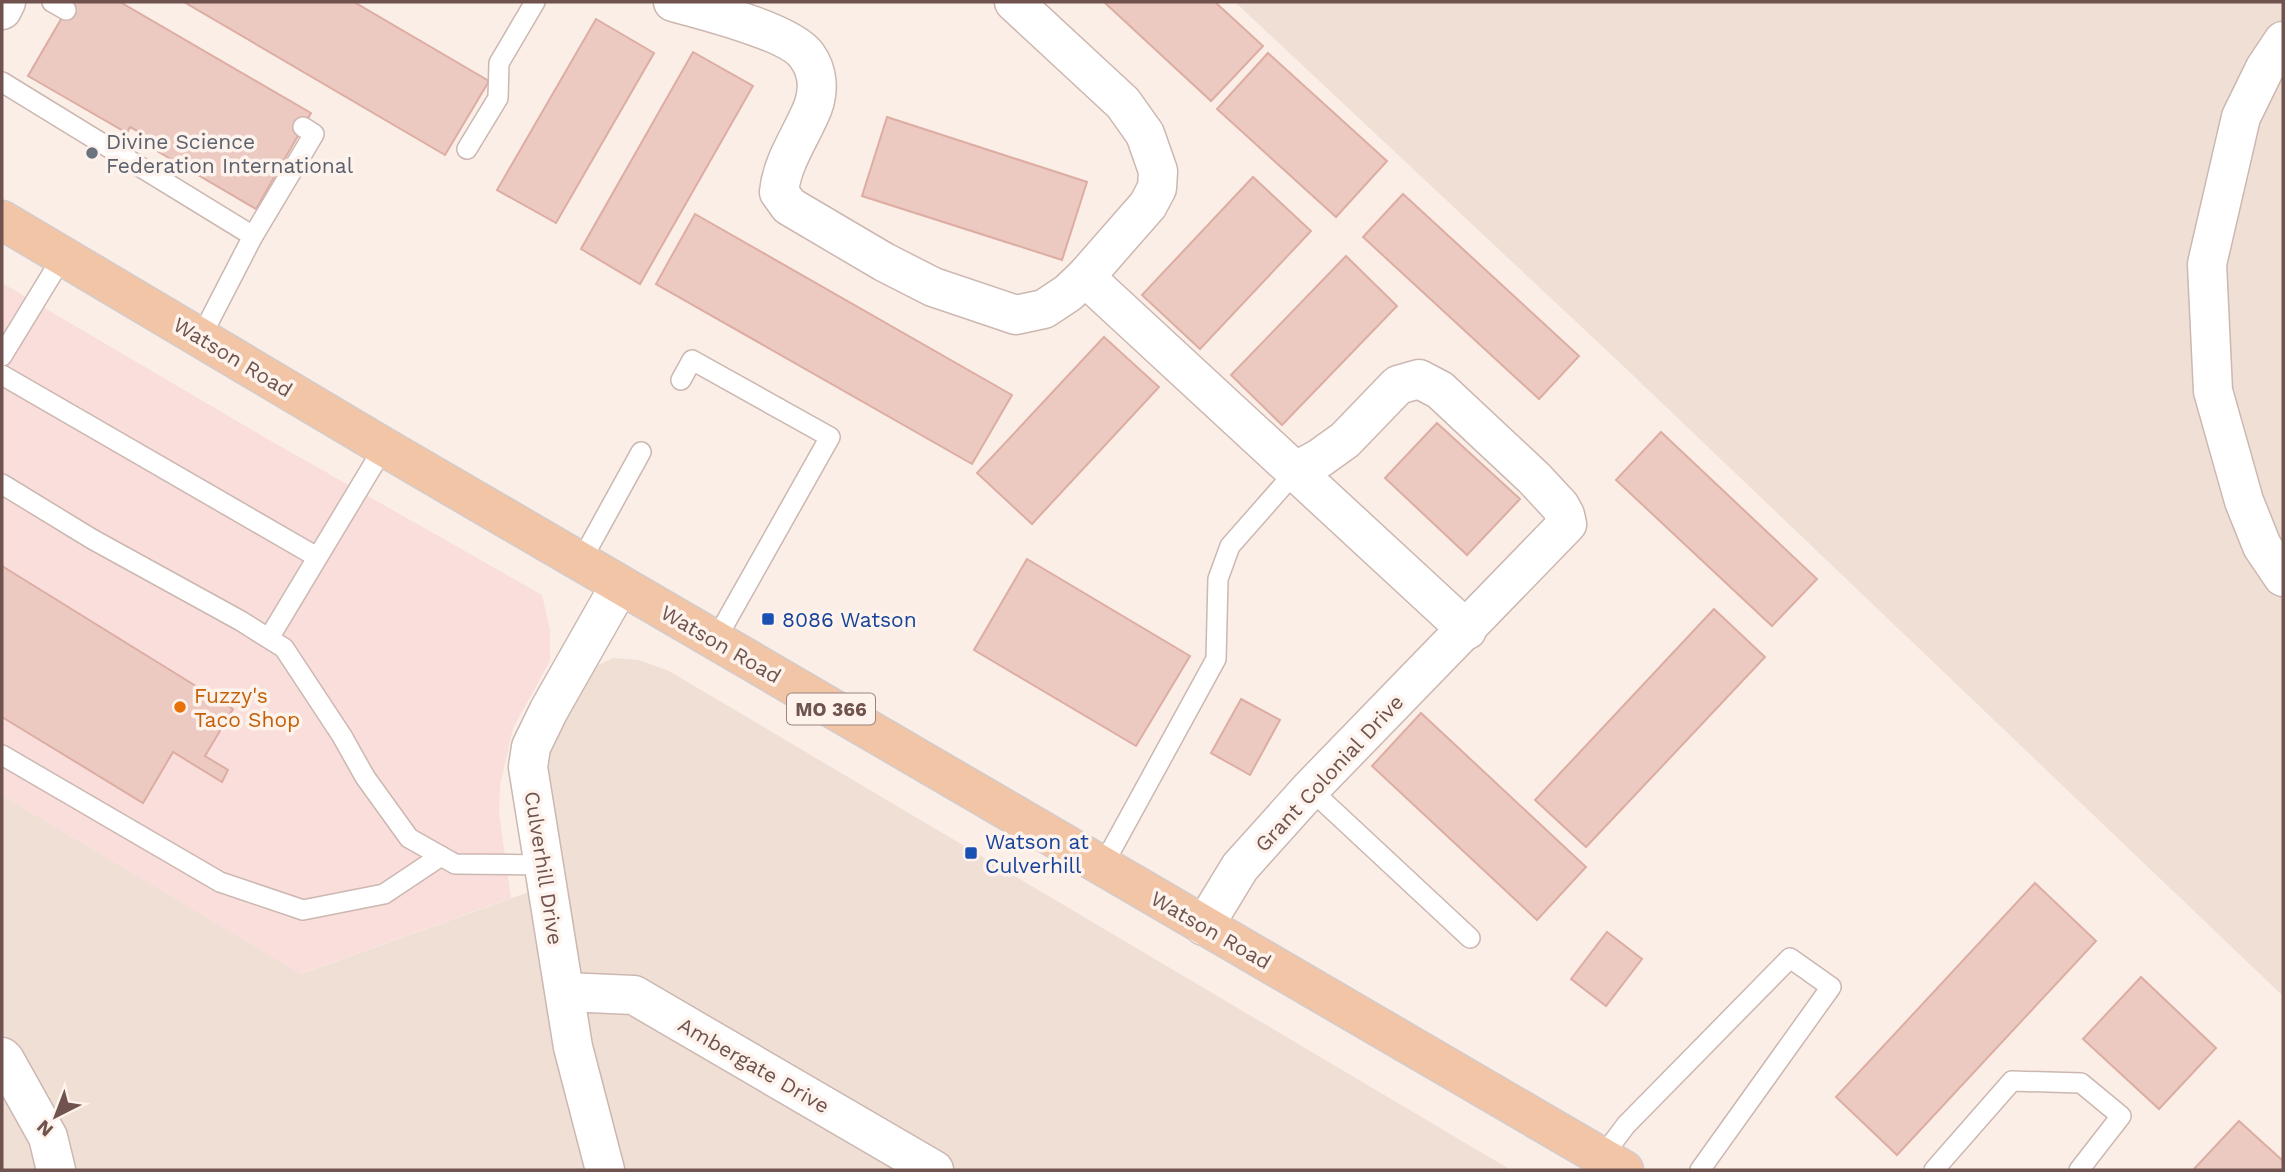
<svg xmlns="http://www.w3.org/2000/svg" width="2285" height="1172" viewBox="0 0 2285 1172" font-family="'Work Sans',sans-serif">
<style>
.residential{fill:#f0dfd5}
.commercial{fill:#f9dedb}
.building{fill:#ecc9c1;stroke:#ddada3;stroke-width:2}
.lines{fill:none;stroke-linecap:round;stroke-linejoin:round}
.lane-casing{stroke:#ccb7b1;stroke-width:22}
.street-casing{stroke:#ccb7b1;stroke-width:41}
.primary-casing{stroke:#d4cbca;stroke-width:41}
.lane{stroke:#fff;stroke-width:19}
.street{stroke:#fff;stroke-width:38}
.primary{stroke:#f1c5a6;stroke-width:38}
.worship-dot{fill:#6b7280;stroke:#fdf3ec;stroke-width:2.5}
.transit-dot{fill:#1a4fb4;stroke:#fdf3ec;stroke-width:2.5}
.food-dot{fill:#e8710a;stroke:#fdf3ec;stroke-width:2.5}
.labels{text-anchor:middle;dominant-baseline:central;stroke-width:7;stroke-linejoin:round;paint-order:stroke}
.shield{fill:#fdf3ec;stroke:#9a837d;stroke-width:2}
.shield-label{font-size:19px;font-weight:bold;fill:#70534e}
.worship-label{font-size:21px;fill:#5b616d;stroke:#fdf3ec;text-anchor:start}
.street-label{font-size:21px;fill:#70534e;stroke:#fdf3ec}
.transit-label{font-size:21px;fill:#164399;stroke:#fdf3ec;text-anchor:start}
.food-label{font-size:21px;fill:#c56008;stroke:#fdf3ec;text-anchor:start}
</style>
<rect width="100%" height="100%" fill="#faeee6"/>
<g class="residential">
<polygon points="1235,2 2283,2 2283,996 1619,362"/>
<polygon points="613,658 639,660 669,671 1511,1170 2,1170 2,795 301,974 559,881 546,758 590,669"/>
</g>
<polygon class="commercial" points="2,283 264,437 542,595 550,630 550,661 513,728 500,786 499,813 511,898 300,974 2,795"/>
<g class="building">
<polygon points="71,2 120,2 311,113 256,209 157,151 161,144 130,127 127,133 28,76"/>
<polygon points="184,2 354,2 489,81 445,155"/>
<polygon points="1104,2 1215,2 1263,46 1211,101"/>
<polygon points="596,19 654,53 556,223 497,190"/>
<polygon points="693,52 753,86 640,284 581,249"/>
<polygon points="1268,53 1387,161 1336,217 1217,109"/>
<polygon points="887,117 1087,182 1062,260 862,196"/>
<polygon points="1253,177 1311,231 1200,349 1142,295"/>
<polygon points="1403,194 1579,356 1539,399 1363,237"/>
<polygon points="695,214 1012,395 972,464 656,284"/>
<polygon points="1346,256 1397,306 1282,425 1231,375"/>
<polygon points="1104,337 1159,387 1032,524 977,473"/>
<polygon points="1437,423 1520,499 1467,555 1385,478"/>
<polygon points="1661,432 1817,579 1772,626 1616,480"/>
<polygon points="1027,559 1190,656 1136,746 974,650"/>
<polygon points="2,566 233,709 205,756 228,770 222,782 173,752 143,803 2,717"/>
<polygon points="1714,609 1765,657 1586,847 1535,800"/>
<polygon points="1241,699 1280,720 1250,775 1211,753"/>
<polygon points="1421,713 1586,867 1537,920 1372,766"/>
<polygon points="2035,883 2096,941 1897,1155 1836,1097"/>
<polygon points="1607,932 1642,959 1606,1006 1571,979"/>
<polygon points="2141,977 2216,1048 2159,1109 2083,1039"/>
<polygon points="2239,1121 2283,1161 2283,1170 2193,1170"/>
</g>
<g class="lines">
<g class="lane-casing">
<g id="lane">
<polyline points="52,2 66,10"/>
<polyline points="2,82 253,236"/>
<polyline points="467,149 498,98 499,63 535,2"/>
<polyline points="201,337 253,236 314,134 303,127"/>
<polyline points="2,356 63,256"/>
<polyline points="2,375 317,557"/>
<polyline points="681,380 692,360 830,437 715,641"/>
<polyline points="2,484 92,539 241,621 284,648 342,736 365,777 409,838 455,864 544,865"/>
<polyline points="581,561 641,452"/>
<polyline points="269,638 384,447"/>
<polyline points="2,755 220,882 303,910 384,894 441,856"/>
<polyline points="1310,789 1470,938"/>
<polyline points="1102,867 1216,659 1218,579 1230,546 1296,471"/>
<polyline points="1602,1157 1626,1125 1790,958 1831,987 1700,1170"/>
<polyline points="1934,1170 2012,1081 2081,1083 2121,1116 2079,1170"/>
</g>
</g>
<g class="street-casing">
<g id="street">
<path d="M673 2C703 10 791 32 807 56 818 71 819 90 813 107 802 135 782 161 779 192L789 206 884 262 933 287 1016 315 1044 309 1068 293 1085 277 1148 205 1157 188 1158 171 1145 134 1123 103 1014 2"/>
<polyline points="2,10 6,2"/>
<polyline points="2283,41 2265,68 2241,117 2207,264 2213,391 2244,501 2262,546 2283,577"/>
<polyline points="1085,277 1467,630"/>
<polyline points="1204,926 1240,867 1310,789 1567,524 1565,515 1560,506 1534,478 1440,390 1419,379 1398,385 1345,440 1320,458 1296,471"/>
<polyline points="565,992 634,995 934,1170"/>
<polyline points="2,1057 5,1060 48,1137 56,1170"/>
<polyline points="605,1170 573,1047 528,767 531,747 549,710 620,585"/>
</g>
</g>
<g class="primary-casing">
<polyline id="primary" points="2,220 384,447 1624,1170"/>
</g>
<use href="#lane" class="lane"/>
<use href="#street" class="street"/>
<use href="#primary" class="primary"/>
</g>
<circle class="worship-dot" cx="92" cy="153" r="7"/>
<g class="transit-dot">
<rect x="761" y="612" width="14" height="14" rx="3.5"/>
<rect x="964" y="846" width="14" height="14" rx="3.5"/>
</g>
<circle class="food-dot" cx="180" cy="707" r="7"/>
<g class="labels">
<rect class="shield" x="787" y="693.5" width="88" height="31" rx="5"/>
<g class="shield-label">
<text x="831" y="709">MO 366</text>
</g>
<g class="worship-label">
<text x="106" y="141">Divine Science<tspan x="106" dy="24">Federation International</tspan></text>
</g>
<g class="street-label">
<text transform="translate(233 357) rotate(31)">Watson Road</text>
<text transform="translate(721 644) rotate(30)">Watson Road</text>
<text transform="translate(1329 773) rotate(-47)">Grant Colonial Drive</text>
<text transform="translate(544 868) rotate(81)">Culverhill Drive</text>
<text transform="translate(1211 930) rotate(30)">Watson Road</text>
<text transform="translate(754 1065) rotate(30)">Ambergate Drive</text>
</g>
<g class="transit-label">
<text x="782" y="619">8086 Watson</text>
<text x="985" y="841">Watson at<tspan x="985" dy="24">Culverhill</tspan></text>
</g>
<g class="food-label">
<text x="194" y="695">Fuzzy's<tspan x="194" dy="24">Taco Shop</tspan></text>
</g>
</g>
<rect width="2285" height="1172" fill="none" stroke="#70534e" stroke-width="7"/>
<g transform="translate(56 1116) rotate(222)" stroke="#fdf3ec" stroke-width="5" paint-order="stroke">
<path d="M0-5L12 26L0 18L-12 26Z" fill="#70534e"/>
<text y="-10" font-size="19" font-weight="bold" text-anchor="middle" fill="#70534e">N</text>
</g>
</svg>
